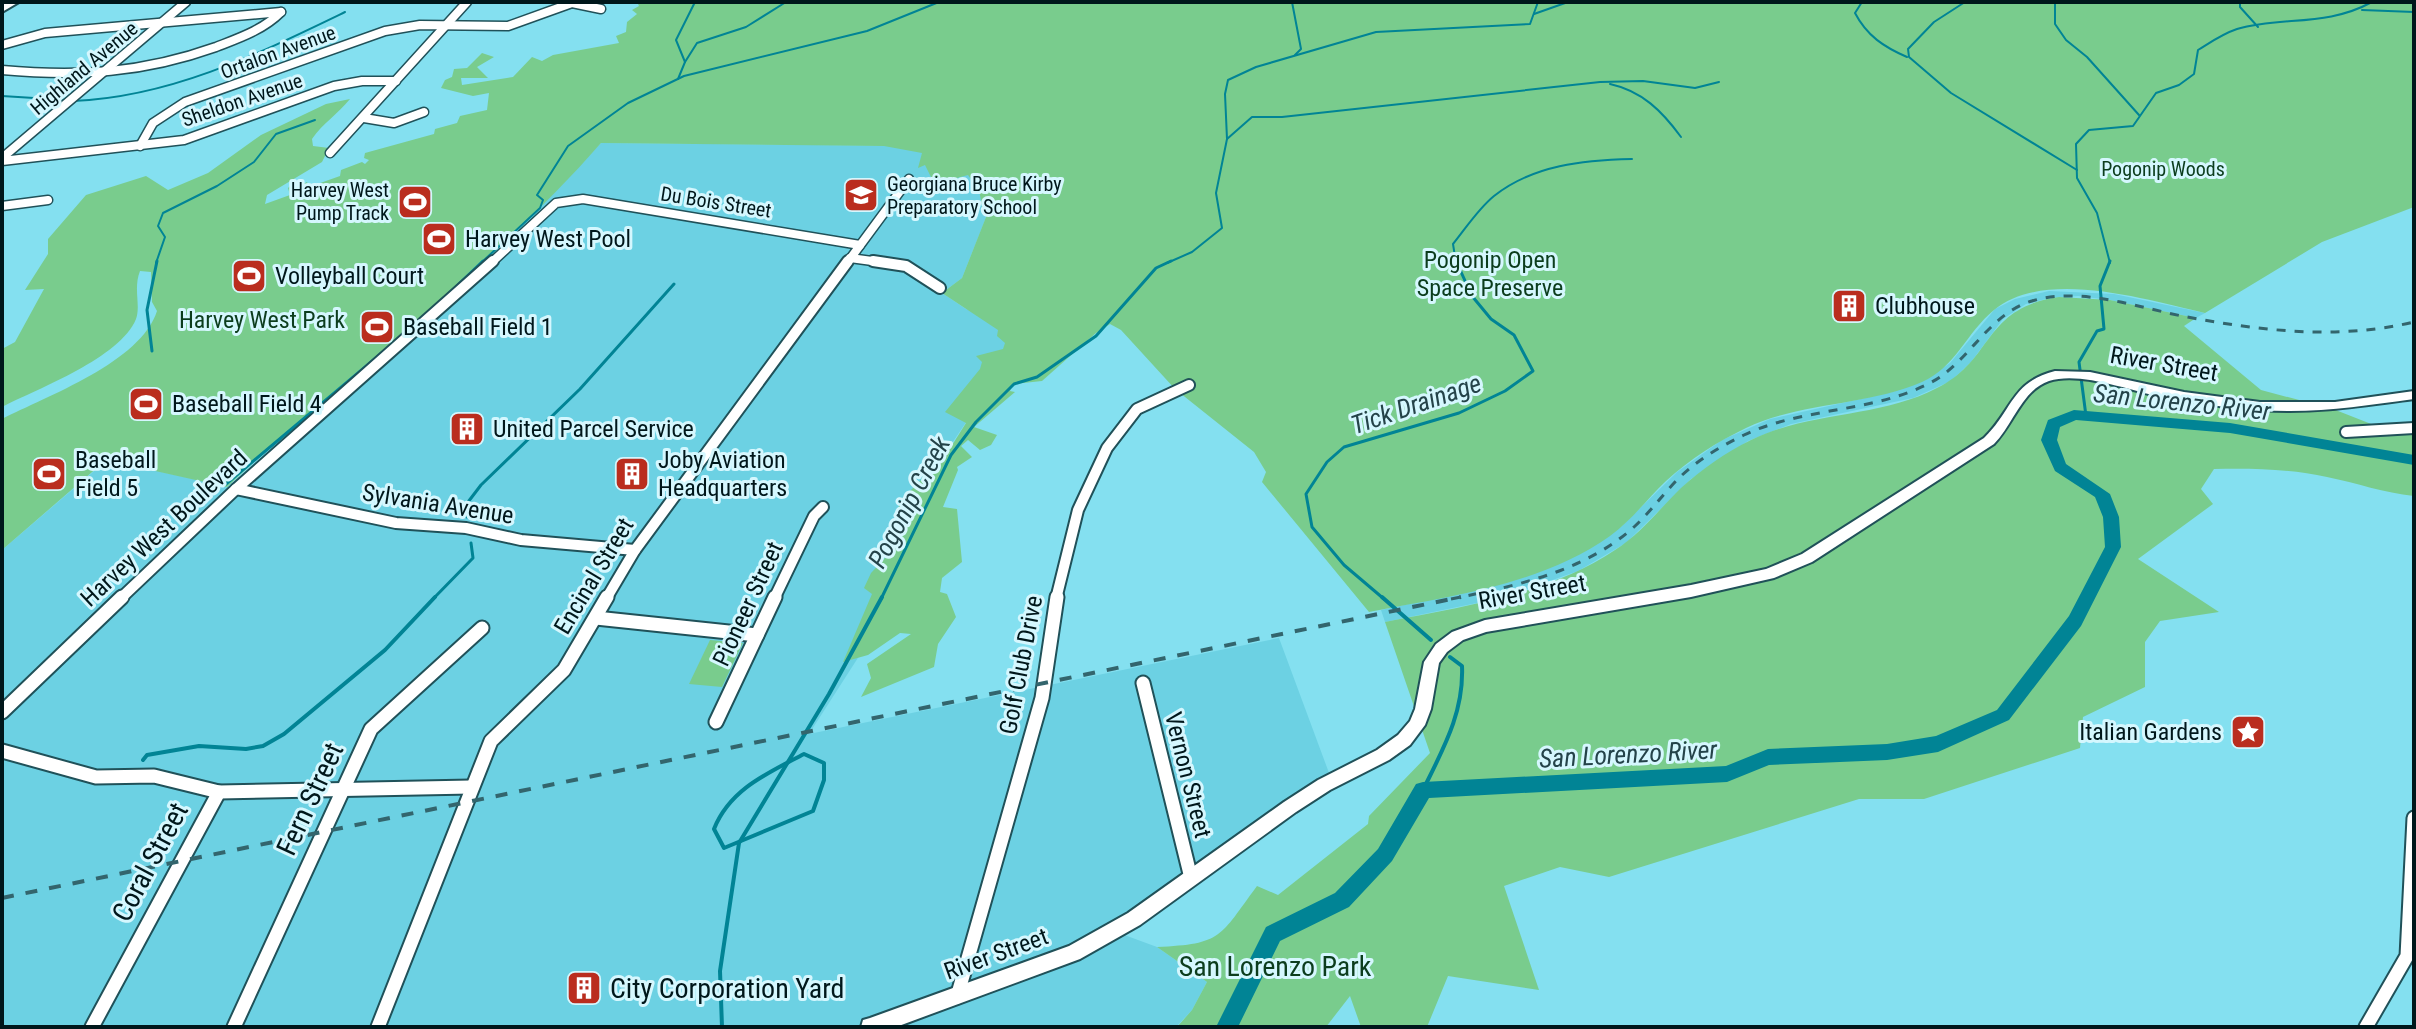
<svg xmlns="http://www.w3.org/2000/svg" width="2416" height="1029" viewBox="0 0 2416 1029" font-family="'Roboto Condensed',sans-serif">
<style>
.built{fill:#6cd1e3}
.green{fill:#79cc8d}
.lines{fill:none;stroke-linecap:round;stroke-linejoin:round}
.stream-far2{stroke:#018495;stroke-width:2}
.stream-far1{stroke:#018495;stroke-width:3}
.stream{stroke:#018495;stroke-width:4}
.river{fill:#018495;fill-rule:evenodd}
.minor-far2-casing{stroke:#205159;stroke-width:11}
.minor-far1-casing{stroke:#205159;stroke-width:14}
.minor-casing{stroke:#205159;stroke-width:17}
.major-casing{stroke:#205159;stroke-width:4}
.minor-far2{stroke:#fff;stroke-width:8}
.minor-far1{stroke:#fff;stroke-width:10}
.minor{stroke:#fff;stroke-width:13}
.major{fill:#fff;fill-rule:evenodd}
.rail-far1{stroke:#33656d;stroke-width:3;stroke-dasharray:9 9;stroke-linecap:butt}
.rail{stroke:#33656d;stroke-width:4;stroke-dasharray:12 12;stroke-linecap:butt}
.labels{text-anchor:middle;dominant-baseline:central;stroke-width:6;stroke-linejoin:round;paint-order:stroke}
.far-street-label{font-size:20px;fill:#00171b;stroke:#d5f7fe}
.far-park-label{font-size:20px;fill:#0c3d1d;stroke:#d5f7fe}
.far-poi-label{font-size:20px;fill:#00171b;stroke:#d5f7fe;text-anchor:start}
.poi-label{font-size:24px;fill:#00171b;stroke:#d5f7fe;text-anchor:start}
.park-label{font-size:24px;fill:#0c3d1d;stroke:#d5f7fe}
.street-label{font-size:24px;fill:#00171b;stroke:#d5f7fe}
.water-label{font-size:26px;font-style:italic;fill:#244349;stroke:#d5f7fe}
.near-street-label{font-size:28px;fill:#00171b;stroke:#d5f7fe}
.near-park-label{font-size:28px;fill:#0c3d1d;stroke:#d5f7fe}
.near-poi-label{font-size:28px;fill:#00171b;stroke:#d5f7fe;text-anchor:start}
</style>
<rect width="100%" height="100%" fill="#84e0f0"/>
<g class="built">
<polygon points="601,143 1014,147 962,278 942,293 966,309 1034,340 985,394 912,503 863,650 809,734 1279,638 1332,781 1119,933 1157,947 1207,982 1192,1010 1176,1027 2,1027 2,550 107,460 239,489 464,280"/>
<polygon points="2049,291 2114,294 2205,313 2196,318 2110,300 2078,296 2050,298 2026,304 2003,319 1971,362 1951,381 1913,398 1791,424 1748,441 1691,479 1626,543 1578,571 1501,598 1385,622 1381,610 1509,582 1578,555 1622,526 1677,472 1722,440 1770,419 1892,392 1929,378 1950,363 1995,309 2015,299"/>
</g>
<g class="green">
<path d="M637 2H2414V207L2322 242 2205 313C2147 300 2045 268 1994 310 1966 333 1956 367 1922 382 1866 406 1801 402 1746 428 1717 442 1690 459 1666 481 1647 499 1632 520 1610 536 1541 585 1451 596 1369 612L1262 482 1266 472 1254 452 1175 389 1121 330 1110 324 1096 333 1042 381 1013 384 1010 391 1015 392 974 427 997 435 991 445 980 450 968 440 961 446 972 457 957 467 958 470 943 507 957 509 962 562 942 578 940 592 947 594 956 617 938 644 934 667 861 697 871 678 867 664 911 634 900 633 868 655 843 662 872 594 864 588 871 573 886 557 890 533 901 500 921 480 935 451 949 450 966 423 945 412 980 369 982 362 976 356 1003 349 1005 343 997 336 998 330 942 293 962 278 988 212 984 216 979 190 968 175 953 179 931 177 925 165 918 168 922 153 884 146 601 143C489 271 351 371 227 487L106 460 2 550V419C47 396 141 362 157 311L152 302 151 272 140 271C133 289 141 305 136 319 120 358 39 388 2 407V349L15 342 44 289 25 290 48 254V239L86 195 146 176 168 190 208 173 261 135 326 104 350 99C338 114 323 123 312 139L313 146 329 148 322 162 267 195 265 204 290 195 288 188 291 185 300 186 307 182 309 187 340 176 341 170 362 162 365 164 369 160 364 158 365 153 434 134 435 129 457 123 460 116 487 110 489 93 473 96 441 88 445 80 452 77 454 69 467 68 482 53 494 57 477 67 488 78H461L462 85 513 77 532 57 542 61 553 55 619 43 616 36 626 32 627 22 637 14 632 10 639 6Z"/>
<path d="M2059 297 2110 300 2196 318 2184 326 2261 390 2333 409 2389 431 2414 433V496C2384 493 2357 483 2327 477 2291 469 2251 468 2214 469L2201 489 2213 504 2138 559 2219 612 2160 621 2145 642V687L2083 717 2080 748 1924 799H1859L1609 877 1560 867 1504 886 1539 990 1448 976 1427 1027H1361L1350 996 1326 1027H1177L1192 1010 1207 982 1157 947C1223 944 1219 937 1257 886L1278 895 1368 824 1369 816 1430 753 1385 622C1463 606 1548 595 1615 550 1642 533 1659 509 1681 488 1702 469 1726 452 1751 440 1810 411 1880 418 1937 388 1995 359 1982 308 2059 297Z"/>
<polygon points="710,640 743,643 722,687 689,684"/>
</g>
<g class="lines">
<g class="stream-far2">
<polyline points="1292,2 1301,49 1295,55"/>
<path d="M1862 2 1855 13C1867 36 1884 47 1907 57"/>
<polyline points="1965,2 1934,22 1908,49 1909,57 1951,93 2077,170"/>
<polyline points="2055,2 2055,24 2066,40 2087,57 2139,115"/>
<polyline points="2240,2 2240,7 2258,27"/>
<polyline points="2362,10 2414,12"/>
<polyline points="1534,14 1568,2"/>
<polyline points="685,62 697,43 746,27 786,2"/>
<polyline points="678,79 685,62 676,40 695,2"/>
<path d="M1610 84C1642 91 1662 111 1681 137"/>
<polyline points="2,96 66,100"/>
<path d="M73 101C171 97 258 54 345 12"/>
<polyline points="1227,139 1252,117 1282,117 1600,82 1643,81 1695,88 1719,82"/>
<polyline points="156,263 165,237 158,226 163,213 217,186 254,162 276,134 315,120"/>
<polyline points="481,263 540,208 543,200 537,195 568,146 628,103 684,76 867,31 939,2"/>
<polyline points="1167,263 1192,252 1222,228 1216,193 1227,139 1225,94 1228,80 1256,67 1376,32 1530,24 1538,2"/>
<path d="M1456 263 1453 244C1466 228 1478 209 1494 196 1533 165 1584 160 1632 159"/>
<path d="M2110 263 2097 213 2077 178 2076 144 2089 130 2133 126 2156 93 2179 85 2194 74 2198 50C2211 42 2222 34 2237 29 2284 16 2326 27 2372 2"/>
</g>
<g class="stream-far1">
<polyline points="442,300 483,261"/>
<polyline points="152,351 147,310 157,261"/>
<polyline points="2086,416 2079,362 2097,331 2104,329 2100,286 2110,261"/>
<polyline points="226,484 383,352"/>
<polyline points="467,517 465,506 481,485 580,389 674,284"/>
<polyline points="433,599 473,558 471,543"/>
<polyline points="881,599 951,455 976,422 1014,384 1037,377 1096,336 1156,268 1171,261"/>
<polyline points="1384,599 1344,565 1312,527 1306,494 1327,462 1344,447 1459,413 1505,391 1533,371 1514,335 1491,319 1472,296 1456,261"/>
</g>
<g class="stream">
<polyline points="1382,597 1431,640"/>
<path d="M804 754 824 763V780L813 811 724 848 714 829C730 789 768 773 804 754Z"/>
<polyline points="143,760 147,755 199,746 246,749 263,746 284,734 385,650 435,597"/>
<path d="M1423 790C1443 749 1464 713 1462 666L1450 657"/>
<polyline points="722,1027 720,971 739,843 829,694 882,597"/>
</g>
<polygon class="river" points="2074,410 2230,423 2414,455 2414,465 2230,433 2076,420 2060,427 2057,440 2066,464 2110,494 2119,517 2121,547 2081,626 2009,720 1938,752 1887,760 1769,765 1727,782 1429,798 1392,861 1349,907 1280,941 1238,1027 1216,1027 1266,927 1335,893 1378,849 1416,784 1423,782 1726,766 1768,749 1887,744 1936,736 1997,710 2069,616 2105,547 2103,517 2095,497 2055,471 2041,440 2048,420"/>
<g class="minor-far2-casing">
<g id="minor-far2">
<polyline points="2,45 45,33 281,12"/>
<path d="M2 70C79 77 143 73 216 47 239 38 263 30 281 12"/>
<polyline points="364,118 394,123 424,112"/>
<polyline points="140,146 153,123 185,102 385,31 420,25 508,26 572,3 601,9"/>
<polyline points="330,153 467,2"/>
<polyline points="2,158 186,2"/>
<polyline points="2,161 184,140 334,86 362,81 396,81"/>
<polyline points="2,206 48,200"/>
<polyline points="850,258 887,263"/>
<polyline points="491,263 556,203 583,199 860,245"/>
<polyline points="847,263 909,179"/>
</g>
</g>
<g class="minor-far1-casing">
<g id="minor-far1">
<polyline points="873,261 906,266 940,288"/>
<polyline points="2346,432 2414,428"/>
<polyline points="236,489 396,523 466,528 521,540 635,550"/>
<polyline points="120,599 236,489 493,261"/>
<polyline points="606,599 635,550 848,261"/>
<polyline points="774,599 814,516 823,507"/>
<polyline points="1056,599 1078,510 1107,448 1137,409 1189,385"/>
</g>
</g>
<g class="minor-casing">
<g id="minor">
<polyline points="596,618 757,635"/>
<polyline points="1143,683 1191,878"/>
<polyline points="2,712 122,597"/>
<polyline points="716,722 775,597"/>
<polyline points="2,751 96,777 154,776 219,792 471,787"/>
<polyline points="957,997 1042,698 1057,597"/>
<polyline points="92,1027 219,792"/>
<polyline points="234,1027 371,729 482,628"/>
<polyline points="378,1027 491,741 564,670 607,597"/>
<polyline points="2366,1027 2407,956 2414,818"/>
</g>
</g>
<g class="major-casing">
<g id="major">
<polygon points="8,2 19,2 2,12 2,5"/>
<path d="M2055 371 2090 372 2184 392 2260 402H2335L2414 391V399C2362 406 2314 414 2261 410 2227 408 2192 403 2158 396 2128 390 2079 371 2049 381 2022 390 2013 425 1994 444L1812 562 1774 578 1691 597 1486 632 1463 640 1447 652 1439 663 1431 709 1425 725 1410 745 1389 760 1330 790 1296 812 1140 925 1080 959 896 1027H861L863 1020 870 1018 1069 946 1128 913 1284 802 1318 780 1377 750 1398 735 1410 721 1415 709 1424 662 1436 644 1452 632 1485 620 1691 585 1766 569 1802 554 1984 438C2013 410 2011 382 2055 371Z"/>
</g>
</g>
<use href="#minor-far2" class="minor-far2"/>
<use href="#minor-far1" class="minor-far1"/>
<use href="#minor" class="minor"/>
<use href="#major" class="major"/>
<path class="rail-far1" d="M1451 599C1515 586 1584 572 1634 527 1649 513 1661 497 1675 482 1694 462 1719 447 1744 435 1803 407 1872 413 1930 383 1969 363 1988 314 2032 301 2081 286 2139 308 2187 317 2264 331 2337 340 2414 322"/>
<polyline class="rail" points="2,898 1461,597"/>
</g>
<defs>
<g id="school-square" transform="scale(1.8)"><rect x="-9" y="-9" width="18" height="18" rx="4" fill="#ba2d1e" stroke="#d5f7fe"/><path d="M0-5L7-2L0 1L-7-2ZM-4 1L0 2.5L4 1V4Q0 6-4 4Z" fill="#fff"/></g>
<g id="stadium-square" transform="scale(1.8)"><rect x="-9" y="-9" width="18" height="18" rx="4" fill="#ba2d1e" stroke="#d5f7fe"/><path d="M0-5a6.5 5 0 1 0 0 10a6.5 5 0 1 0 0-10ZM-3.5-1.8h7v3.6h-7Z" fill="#fff"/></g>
<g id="building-square" transform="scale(1.8)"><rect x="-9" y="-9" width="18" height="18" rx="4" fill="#ba2d1e" stroke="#d5f7fe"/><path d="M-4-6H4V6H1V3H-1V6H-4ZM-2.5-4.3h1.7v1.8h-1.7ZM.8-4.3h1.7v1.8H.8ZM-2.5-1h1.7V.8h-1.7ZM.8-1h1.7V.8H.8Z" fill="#fff"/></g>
<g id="sight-square" transform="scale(1.8)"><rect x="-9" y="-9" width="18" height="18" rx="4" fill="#ba2d1e" stroke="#d5f7fe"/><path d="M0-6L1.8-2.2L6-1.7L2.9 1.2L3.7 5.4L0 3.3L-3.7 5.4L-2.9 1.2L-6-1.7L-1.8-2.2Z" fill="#fff"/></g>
</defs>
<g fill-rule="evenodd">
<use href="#school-square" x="861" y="195"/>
<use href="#stadium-square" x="415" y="202"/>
<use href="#stadium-square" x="439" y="239"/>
<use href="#stadium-square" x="249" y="276"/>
<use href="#building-square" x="1849" y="306"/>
<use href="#stadium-square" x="377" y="327"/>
<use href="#stadium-square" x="146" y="404"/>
<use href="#building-square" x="467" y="429"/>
<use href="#stadium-square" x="49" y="474"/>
<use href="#building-square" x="632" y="474"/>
<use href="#sight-square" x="2248" y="732"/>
<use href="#building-square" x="584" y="988"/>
</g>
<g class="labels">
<g class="far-street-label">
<text transform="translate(278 52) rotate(-20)">Ortalon Avenue</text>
<text transform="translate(84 68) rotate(-40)">Highland Avenue</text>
<text transform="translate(242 100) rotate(-19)">Sheldon Avenue</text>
<text transform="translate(716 202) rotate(9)">Du Bois Street</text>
</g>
<g class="far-park-label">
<text x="2163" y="169">Pogonip Woods</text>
</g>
<g class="far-poi-label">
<text x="887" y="184">Georgiana Bruce Kirby<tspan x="887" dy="23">Preparatory School</tspan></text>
<text x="389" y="190" text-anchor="end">Harvey West<tspan x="389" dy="23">Pump Track</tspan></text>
</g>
<g class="poi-label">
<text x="465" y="239">Harvey West Pool</text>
<text x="275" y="276">Volleyball Court</text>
<text x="1875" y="306">Clubhouse</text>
<text x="403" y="327">Baseball Field 1</text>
<text x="172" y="404">Baseball Field 4</text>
<text x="493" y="429">United Parcel Service</text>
<text x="75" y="460">Baseball<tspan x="75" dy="28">Field 5</tspan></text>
<text x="658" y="460">Joby Aviation<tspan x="658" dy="28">Headquarters</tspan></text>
<text x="2222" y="732" text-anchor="end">Italian Gardens</text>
</g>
<g class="park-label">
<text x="1490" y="260">Pogonip Open<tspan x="1490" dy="28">Space Preserve</tspan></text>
<text x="262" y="320">Harvey West Park</text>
</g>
<g class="street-label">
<text transform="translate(2164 364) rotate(10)">River Street</text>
<text transform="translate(438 504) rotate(9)">Sylvania Avenue</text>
<text transform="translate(164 528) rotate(-43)">Harvey West Boulevard</text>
<text transform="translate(594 576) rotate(-59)">Encinal Street</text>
<text transform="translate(1532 592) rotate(-10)">River Street</text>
<text transform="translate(748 604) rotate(-65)">Pioneer Street</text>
<text transform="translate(1021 665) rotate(-79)">Golf Club Drive</text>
<text transform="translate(1188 775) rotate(76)">Vernon Street</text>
<text transform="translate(996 954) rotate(-20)">River Street</text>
</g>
<g class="water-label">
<text transform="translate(2182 402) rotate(6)">San Lorenzo River</text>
<text transform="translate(1416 404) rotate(-19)">Tick Drainage</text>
<text transform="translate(909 502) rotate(-62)">Pogonip Creek</text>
<text transform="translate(1628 754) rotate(-3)">San Lorenzo River</text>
</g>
<g class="near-street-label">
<text transform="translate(310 799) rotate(-65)">Fern Street</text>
<text transform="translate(150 862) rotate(-62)">Coral Street</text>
</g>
<g class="near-park-label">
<text x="1275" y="966">San Lorenzo Park</text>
</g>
<g class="near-poi-label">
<text x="610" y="988">City Corporation Yard</text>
</g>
</g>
<rect width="2416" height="1029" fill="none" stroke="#00171b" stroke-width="8"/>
</svg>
